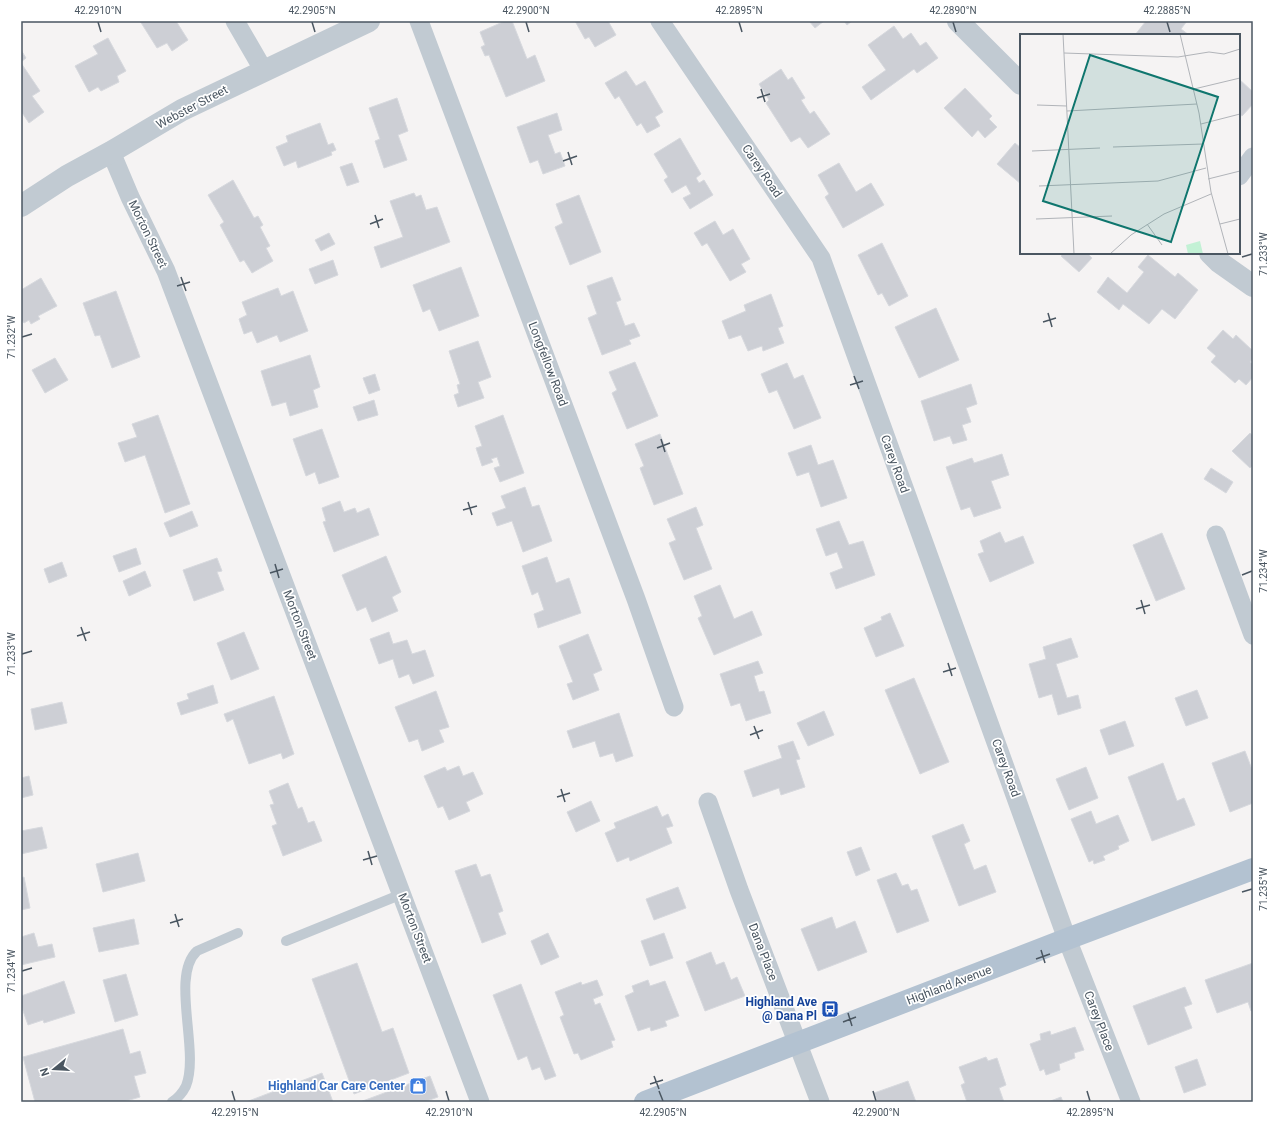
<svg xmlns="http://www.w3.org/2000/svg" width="1274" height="1123" font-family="Roboto,sans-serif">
	<rect width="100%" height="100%" fill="#f5f3f3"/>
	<g fill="#cdcfd5" stroke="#d7d9de">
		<polygon points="140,21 176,21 188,40 172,51 167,43 157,48"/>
		<polygon points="505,21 512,21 527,59 535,55 545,81 506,97 489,55 485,56 481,47 485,45 480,32"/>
		<polygon points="575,21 608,21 616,35 595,47 589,37 585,39"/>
		<polygon points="809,21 824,21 815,28"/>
		<polygon points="844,21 852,21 847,25"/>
		<polygon points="1146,21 1187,21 1181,29 1189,35 1135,35"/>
		<polygon points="894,26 903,39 911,33 920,46 926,42 938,58 917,73 914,69 871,100 862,87 886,70 868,45"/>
		<polygon points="108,38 126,71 117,76 119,82 101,91 98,87 89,92 75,66 98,54 93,46"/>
		<polygon points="21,50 26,58 21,62"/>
		<polygon points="21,63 40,91 32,96 44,112 29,123 21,111"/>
		<polygon points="781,69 788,80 792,77 805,98 801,100 810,114 814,111 830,134 808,148 800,137 791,142 766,103 769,100 759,84"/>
		<polygon points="626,71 636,86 645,81 663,112 655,117 660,126 647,133 641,123 637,126 619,96 615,99 605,83"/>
		<polygon points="1239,79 1253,92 1253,104 1242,116 1239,114"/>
		<polygon points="965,88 992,116 989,119 997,127 985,138 978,130 972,137 944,108"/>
		<polygon points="397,98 408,131 398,135 407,160 384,168 375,141 380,139 369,108"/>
		<polygon points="557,113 562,130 548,135 555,154 560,152 565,166 543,174 538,160 530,163 517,127"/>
		<polygon points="320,123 328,145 333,143 336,150 331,152 332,155 298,168 296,161 284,166 276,147 288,142 286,136"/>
		<polygon points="680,138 701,174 696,178 699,183 704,180 713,195 690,209 683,198 691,194 686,185 672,193 664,180 668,177 654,154"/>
		<polygon points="1015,143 1021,148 1021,184 997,164"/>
		<polygon points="352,163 359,182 347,186 340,167"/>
		<polygon points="839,163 856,192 871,183 884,205 843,228 825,197 829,194 818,175"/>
		<polygon points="233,180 254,218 258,216 263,225 260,227 270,246 266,248 273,261 252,273 244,260 240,262 220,225 224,222 208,195"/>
		<polygon points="414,193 416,197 421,195 426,210 437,207 450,242 381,268 374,247 403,237 390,201"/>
		<polygon points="579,195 601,252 570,265 555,227 563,223 556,204"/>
		<polygon points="715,221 723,235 733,229 750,259 741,264 746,272 730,281 707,243 702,246 694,233"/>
		<polygon points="329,233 335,244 321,251 315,240"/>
		<polygon points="882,243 908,296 889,306 882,293 878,295 858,255"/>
		<polygon points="1064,253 1091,253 1089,255 1092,258 1079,272 1061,256"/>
		<polygon points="1148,255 1175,277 1178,273 1198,290 1175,319 1162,309 1149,324 1123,304 1119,310 1097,292 1108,277 1127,293 1144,272 1138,267"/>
		<polygon points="333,260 338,275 315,284 309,269"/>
		<polygon points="461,267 479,316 439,331 430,309 423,312 413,285"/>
		<polygon points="612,277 621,300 616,302 625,326 634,323 640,336 629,340 631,344 602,355 588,318 597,314 587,286"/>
		<polygon points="41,278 57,306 38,316 40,319 31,324 29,320 24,323 21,319 21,290"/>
		<polygon points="278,288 281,296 293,291 308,331 280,342 277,335 257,343 252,331 244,334 239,319 247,315 242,302"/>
		<polygon points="116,291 140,357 112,368 100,335 95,336 83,303"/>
		<polygon points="771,294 783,326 778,328 784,343 763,351 762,346 748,351 741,335 729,339 722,321 746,311 744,305"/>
		<polygon points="936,308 959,360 919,378 895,327"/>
		<polygon points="1223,330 1233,339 1236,335 1253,351 1253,358 1250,362 1253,365 1253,377 1246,385 1239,379 1235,383 1211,362 1216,356 1207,348"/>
		<polygon points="478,341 491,377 478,382 484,398 458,407 454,395 459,393 457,385 460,384 449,351"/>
		<polygon points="310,355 320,387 313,390 318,407 290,416 286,402 272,406 261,371"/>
		<polygon points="55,358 68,380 45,393 32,370"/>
		<polygon points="635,362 658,416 627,429 612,393 617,390 609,372"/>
		<polygon points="787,363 794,379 803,375 821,418 794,429 777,390 769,393 761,374"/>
		<polygon points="375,374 380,390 369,394 363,378"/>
		<polygon points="971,384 977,404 966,408 971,422 962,425 967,440 953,444 950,436 934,441 921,401"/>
		<polygon points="374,400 378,415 358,421 353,407"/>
		<polygon points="158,415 190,504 165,513 145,455 125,462 118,443 137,437 132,424"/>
		<polygon points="503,415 524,473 500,482 494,468 500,466 497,457 491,459 493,462 482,466 476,448 482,446 475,426"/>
		<polygon points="322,429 339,477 319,484 315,472 306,476 293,439"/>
		<polygon points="1250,433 1253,436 1253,465 1250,468 1232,451"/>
		<polygon points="660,434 683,494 654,505 640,468 644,466 635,444"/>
		<polygon points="811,445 818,465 833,460 847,498 821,507 809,472 797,476 788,453"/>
		<polygon points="1002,454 1009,475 991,481 1001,508 974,517 970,507 961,510 946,467 972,458 974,463"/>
		<polygon points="1211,468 1233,482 1226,493 1204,479"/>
		<polygon points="525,487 532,507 539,505 552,541 523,552 512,521 497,526 492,513 506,508 501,496"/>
		<polygon points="340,501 344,512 355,508 357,513 369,508 379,535 334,552 323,522 326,521 322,508"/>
		<polygon points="696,507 703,525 696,528 712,569 684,580 669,543 676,540 667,519"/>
		<polygon points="192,511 198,526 170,537 164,523"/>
		<polygon points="839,521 849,545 863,541 875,575 836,589 830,573 843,568 837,552 826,556 816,529"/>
		<polygon points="1000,532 1005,543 1023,536 1034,563 990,582 978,554 984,552 980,541"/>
		<polygon points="1162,533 1185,589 1156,601 1133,545"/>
		<polygon points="136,548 141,564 119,572 113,556"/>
		<polygon points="386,556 401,592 392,597 398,611 372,622 366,607 357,611 342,575"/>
		<polygon points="547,557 556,583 569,578 581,613 538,628 534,614 544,610 538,592 532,595 522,566"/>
		<polygon points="217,558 222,571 217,572 224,590 194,601 183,570"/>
		<polygon points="62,562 67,576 49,583 44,569"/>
		<polygon points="145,571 151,586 129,596 123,581"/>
		<polygon points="720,585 734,619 752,611 762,635 714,655 698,618 702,616 694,596"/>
		<polygon points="890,613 904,646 876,657 864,628 882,620 881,617"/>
		<polygon points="244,632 259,669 231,680 217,643"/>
		<polygon points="389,632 393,644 407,640 412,654 425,650 434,676 413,684 409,674 399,678 393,659 379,664 370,639"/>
		<polygon points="588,634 602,670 593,674 599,690 573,700 567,684 573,682 559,646"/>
		<polygon points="1071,638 1078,657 1056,664 1067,698 1078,695 1081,708 1058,715 1052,694 1039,698 1029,664 1046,659 1043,647"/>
		<polygon points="758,661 763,673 754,676 759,692 764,691 771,713 746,721 740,703 731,706 720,674"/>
		<polygon points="914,678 949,762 920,774 885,690"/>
		<polygon points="213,685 218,703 181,715 177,703 189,699 187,694"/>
		<polygon points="1197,690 1208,718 1186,726 1175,698"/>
		<polygon points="436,691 449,727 439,730 444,742 422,751 418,739 409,742 395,707"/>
		<polygon points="274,696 294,754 283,759 281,753 249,764 233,719 227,722 224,714"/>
		<polygon points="62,702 67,723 35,730 31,709"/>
		<polygon points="824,711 834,735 808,746 797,723"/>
		<polygon points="619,713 633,756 616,762 613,753 600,757 595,741 573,748 567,731"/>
		<polygon points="1125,721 1134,746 1109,755 1100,730"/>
		<polygon points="793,741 800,759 796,760 805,787 781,795 779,788 753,797 744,771 782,758 778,746"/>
		<polygon points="1245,751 1253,772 1253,803 1230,812 1212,763"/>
		<polygon points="1163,763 1177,801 1184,798 1195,825 1152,841 1128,777"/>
		<polygon points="459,766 463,776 473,772 483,794 466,802 470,811 449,820 443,806 438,808 424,776 445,767 447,771"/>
		<polygon points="1086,767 1098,798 1069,810 1056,779"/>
		<polygon points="29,776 33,795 21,798 21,778"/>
		<polygon points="288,783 298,809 302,807 308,823 314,821 322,841 283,856 272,826 277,824 270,805 274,804 269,791"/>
		<polygon points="591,801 600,821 576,832 567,812"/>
		<polygon points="657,806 662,817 668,814 673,826 666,828 672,843 630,861 629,857 617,862 605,833 616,828 614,823"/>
		<polygon points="1091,811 1096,824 1118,815 1129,841 1118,846 1119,849 1103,856 1105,860 1094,864 1093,860 1089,862 1071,819"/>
		<polygon points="963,824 970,841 964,844 974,870 986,865 996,892 959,906 932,836"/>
		<polygon points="42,827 47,848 21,854 21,831"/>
		<polygon points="861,847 870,870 856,876 847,852"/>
		<polygon points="138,853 145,881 103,892 96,864"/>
		<polygon points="476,864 481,877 490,874 503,911 498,913 506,934 482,943 455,871"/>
		<polygon points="896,873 902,886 908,884 911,891 917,889 929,921 897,933 877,880"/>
		<polygon points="24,877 30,908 21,910 21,878"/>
		<polygon points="678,887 686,908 654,920 646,899"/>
		<polygon points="832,917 836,929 855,921 867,952 818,971 801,929"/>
		<polygon points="134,919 139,944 99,952 93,928"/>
		<polygon points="34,933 38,947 52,944 55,957 21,965 21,937"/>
		<polygon points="548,933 559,957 541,965 531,941"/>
		<polygon points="664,933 673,958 650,966 641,941"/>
		<polygon points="711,952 716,965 724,962 731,980 737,977 745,996 705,1011 686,962"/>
		<polygon points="357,963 382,1032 393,1028 409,1073 354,1094 312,979"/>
		<polygon points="1253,963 1253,1010 1251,1011 1248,1002 1217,1013 1205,980"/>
		<polygon points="126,974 138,1015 115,1022 103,980"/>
		<polygon points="597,980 603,995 593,999 595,1005 600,1003 615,1040 611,1041 613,1047 581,1060 578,1053 574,1054 560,1017 564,1015 555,992 581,982 582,985"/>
		<polygon points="648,980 650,986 665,981 679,1016 665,1021 667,1026 651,1031 650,1027 638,1031 625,996 634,992 632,986"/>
		<polygon points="64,981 75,1013 44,1023 43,1020 28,1025 21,1005 21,996"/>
		<polygon points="521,984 556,1076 545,1080 540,1067 532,1070 527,1056 518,1060 493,995"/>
		<polygon points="1185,987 1192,1004 1184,1007 1192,1028 1148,1045 1133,1006"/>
		<polygon points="1075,1027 1084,1050 1074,1053 1075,1058 1059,1064 1060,1070 1046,1075 1044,1069 1040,1071 1030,1044 1041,1040 1040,1034 1050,1031 1051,1035"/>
		<polygon points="123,1029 130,1054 140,1051 146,1073 134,1076 140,1097 123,1102 35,1102 23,1057"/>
		<polygon points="986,1057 988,1061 997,1058 1006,1085 999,1088 1004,1102 970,1102 970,1101 967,1102 961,1085 965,1083 959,1067"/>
		<polygon points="1197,1059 1206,1085 1184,1093 1175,1067"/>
		<polygon points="322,1073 333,1102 246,1102"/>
		<polygon points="430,1076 438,1097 424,1102 360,1102"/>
		<polygon points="908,1081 916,1102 878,1102 874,1093"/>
		<polygon points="1061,1097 1063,1102 1048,1102"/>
	</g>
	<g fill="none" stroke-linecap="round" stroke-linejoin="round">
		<g stroke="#c1cad2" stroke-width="10">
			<polyline points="286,941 402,894"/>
			<path d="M172,1102C178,1098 183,1092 186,1086C200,1051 170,976 197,951L238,933"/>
		</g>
		<g stroke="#c1cad2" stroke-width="19">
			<polyline points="235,21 264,71"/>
			<polyline points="419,21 636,599 674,707"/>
			<polyline points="660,21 821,258 1067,939 1131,1102"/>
			<polyline points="111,152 130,197 166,271 480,1102"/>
			<polyline points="1239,176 1253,157"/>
			<polyline points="1216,535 1253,635"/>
			<polyline points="708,802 739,890 820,1102"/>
		</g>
		<g stroke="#c1cad2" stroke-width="22">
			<polyline points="958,21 1021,84"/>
			<polyline points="21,206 67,176 111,152 182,110 369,21"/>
			<polyline points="1210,253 1219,262 1253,286"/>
		</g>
		<polyline stroke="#b3c2d1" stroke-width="22" points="645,1102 1067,939 1253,869"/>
	</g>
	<path fill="none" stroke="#4a5661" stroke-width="1.5" d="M98,22L101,32M312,22L315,32M526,22L529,32M739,22L742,32M953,22L956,32M1167,22L1170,32M761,89L765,102M757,98L770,94M568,152L572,165M563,161L577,156M375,215L379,228M370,224L383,219M1242,257L1252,254M181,277L186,291M177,286L190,282M1048,313L1052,327M1043,322L1056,318M22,337L32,334M854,376L859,389M850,385L863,381M661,439L665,452M657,448L670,443M468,502L472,515M463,510L477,506M275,564L279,578M270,573L283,569M1242,575L1252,571M1141,600L1145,614M1136,609L1150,605M81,627L86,641M77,636L90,632M22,654L32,651M948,663L952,676M943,672L956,668M754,726L759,739M750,735L763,730M561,789L565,802M557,797L570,793M368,851L372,865M363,860L377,856M1242,892L1252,889M175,914L179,927M170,923L183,919M1041,950L1045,963M1036,959L1050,954M22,971L32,968M848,1013L852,1026M843,1022L856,1017M654,1076L659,1089M650,1084L663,1080M232,1091L235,1101M446,1091L449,1101M659,1091L663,1101M873,1091L876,1101M1087,1091L1090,1101"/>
	<defs>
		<g id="bus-square" transform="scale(0.9)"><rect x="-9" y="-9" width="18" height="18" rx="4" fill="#1a4fb4" stroke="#fff"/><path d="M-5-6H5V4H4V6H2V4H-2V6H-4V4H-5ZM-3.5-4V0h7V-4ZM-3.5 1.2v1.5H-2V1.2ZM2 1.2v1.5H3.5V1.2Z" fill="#fff"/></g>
		<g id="shop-square" transform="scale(0.9)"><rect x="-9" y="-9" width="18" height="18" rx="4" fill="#3f7fe0" stroke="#fff"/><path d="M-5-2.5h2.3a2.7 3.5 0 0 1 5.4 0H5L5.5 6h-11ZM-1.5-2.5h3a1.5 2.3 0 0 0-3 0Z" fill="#fff"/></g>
	</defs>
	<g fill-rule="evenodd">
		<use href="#bus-square" x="830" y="1009"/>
		<use href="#shop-square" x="418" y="1086"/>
	</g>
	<g text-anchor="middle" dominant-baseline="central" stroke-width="3.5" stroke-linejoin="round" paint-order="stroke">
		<g font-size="12" fill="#4a5661" stroke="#fff">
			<text transform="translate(192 107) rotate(-28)">Webster Street</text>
			<text transform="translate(762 171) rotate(56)">Carey Road</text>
			<text transform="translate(148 234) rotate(64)">Morton Street</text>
			<text transform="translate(548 364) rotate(69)">Longfellow Road</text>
			<text transform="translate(895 464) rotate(70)">Carey Road</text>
			<text transform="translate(300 625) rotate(69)">Morton Street</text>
			<text transform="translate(1006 768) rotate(70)">Carey Road</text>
			<text transform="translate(415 928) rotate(69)">Morton Street</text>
			<text transform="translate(763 952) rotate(69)">Dana Place</text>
			<text transform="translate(949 985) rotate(-21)">Highland Avenue</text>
			<text transform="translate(1099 1021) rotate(69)">Carey Place</text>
		</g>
		<g font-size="12" font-weight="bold" fill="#164399" stroke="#fff" text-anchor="end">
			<text x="817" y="1002">Highland Ave<tspan x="817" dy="14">@ Dana Pl</tspan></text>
		</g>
		<g font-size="12" font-weight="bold" fill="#366cbe" stroke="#fff" text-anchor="end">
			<text x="405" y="1086">Highland Car Care Center</text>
		</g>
	</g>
	<g transform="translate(1020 34)">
		<rect width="220" height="220" fill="#f5f3f3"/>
		<path d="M180,207L183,220H168L166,211Z" fill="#c3f1d5"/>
		<path fill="none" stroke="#b1b4b9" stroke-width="1" d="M43,0L54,220M160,0L179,79L191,158L208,220M44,19L158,23L189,18L204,20L220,15M174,55L220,44M17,71L47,72M47,77L177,70M181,90L220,80M93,113L183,110M12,117L80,114M188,145L220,137M19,152L138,147L186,134M16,185L92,182M127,190L142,211M200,190L220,185M90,220L111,201L144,180L191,160"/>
		<path fill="#0f766e" fill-opacity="0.15" stroke="#0f766e" stroke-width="2" d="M70,21L198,63L151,208L23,167Z"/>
		<rect width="220" height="220" fill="none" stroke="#4a5661" stroke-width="2"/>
	</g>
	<rect width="1274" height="1123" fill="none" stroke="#ffffff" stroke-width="44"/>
	<g transform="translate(54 1069) rotate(252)" stroke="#ffffff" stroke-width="3" paint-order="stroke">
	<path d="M0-3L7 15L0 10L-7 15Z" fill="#4a5661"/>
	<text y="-6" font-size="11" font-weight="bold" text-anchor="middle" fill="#4a5661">N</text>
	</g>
	<rect x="22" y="22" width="1230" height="1079" fill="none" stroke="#4a5661" stroke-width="1.5"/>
	<g font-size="10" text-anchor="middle" fill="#4a5661">
		<text x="98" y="14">42.2910°N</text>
		<text x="312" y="14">42.2905°N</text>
		<text x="526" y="14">42.2900°N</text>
		<text x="739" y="14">42.2895°N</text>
		<text x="953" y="14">42.2890°N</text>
		<text x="1167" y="14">42.2885°N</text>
		<text transform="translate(1263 254) rotate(-90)" y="4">71.233°W</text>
		<text transform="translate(11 337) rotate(-90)" y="4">71.232°W</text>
		<text transform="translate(1263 571) rotate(-90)" y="4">71.234°W</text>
		<text transform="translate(11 654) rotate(-90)" y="4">71.233°W</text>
		<text transform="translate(1263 889) rotate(-90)" y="4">71.235°W</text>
		<text transform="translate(11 971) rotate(-90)" y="4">71.234°W</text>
		<text x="235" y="1116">42.2915°N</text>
		<text x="449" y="1116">42.2910°N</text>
		<text x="663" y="1116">42.2905°N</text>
		<text x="876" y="1116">42.2900°N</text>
		<text x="1090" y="1116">42.2895°N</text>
	</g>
</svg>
